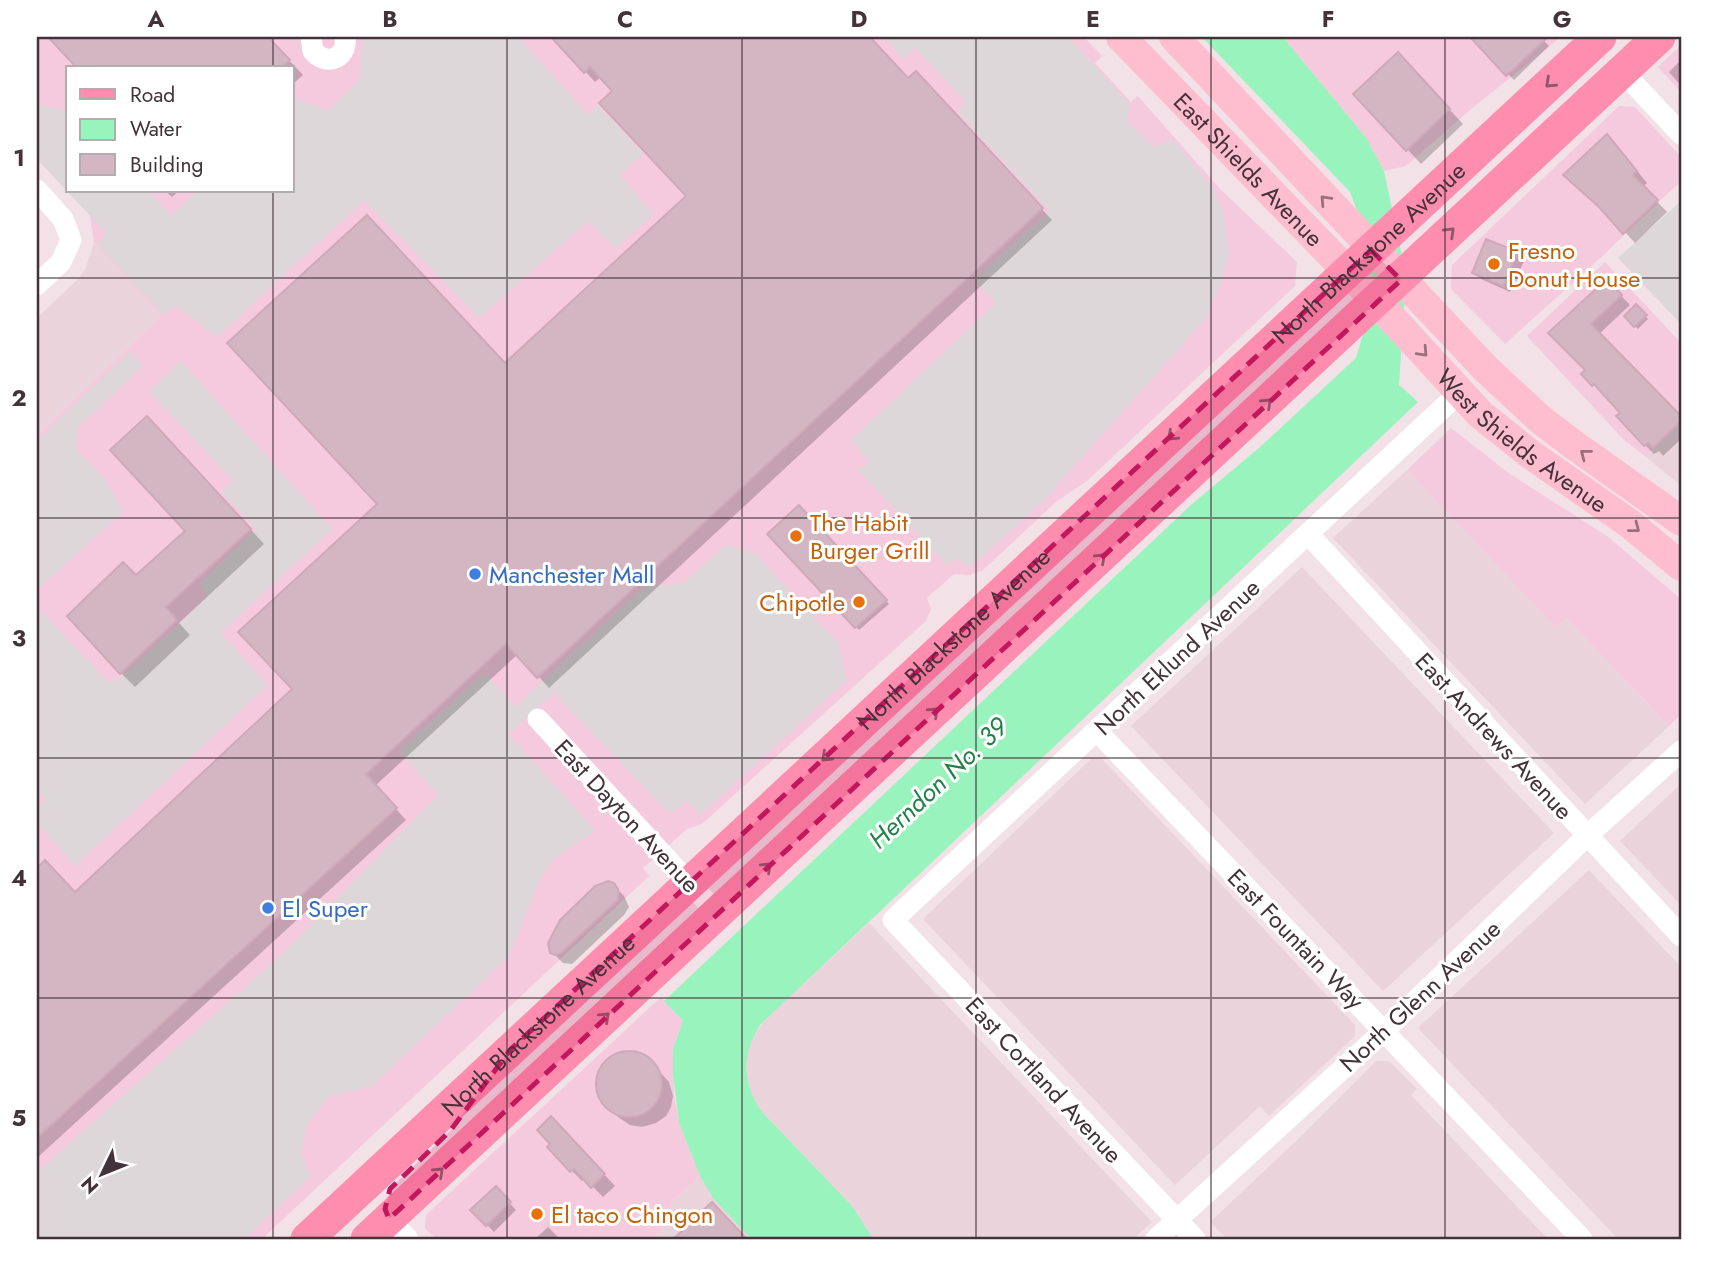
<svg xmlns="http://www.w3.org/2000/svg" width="1718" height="1276" font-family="Jost,sans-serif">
	<rect width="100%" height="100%" fill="#f2e1e6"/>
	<g fill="#ead3db">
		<polygon points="94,243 163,316 37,436 37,318 76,281 85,270"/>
		<polygon points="1681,423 1681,481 1679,484 1646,457"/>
		<polygon points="1407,470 1556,626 1566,618 1669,726 1585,804 1333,538"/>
		<polygon points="1302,567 1554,833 1383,991 1131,726"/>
		<polygon points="1092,758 1102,759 1355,1025 1355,1036 1269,1116 1260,1106 1175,1185 923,919"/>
		<polygon points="1681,784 1681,905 1620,841"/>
		<polygon points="1589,870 1681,967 1681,1239 1618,1239 1418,1028"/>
		<polygon points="869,923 1152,1222 1133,1239 873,1239 853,1207 763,1113 752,1096 746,1075 747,1054 754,1034 767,1018"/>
		<polygon points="1376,1061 1389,1061 1417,1089 1411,1095 1548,1239 1227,1239 1210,1222 1295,1142"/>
		<polygon points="700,1176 713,1198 751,1239 652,1239 662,1229 672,1201"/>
	</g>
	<g fill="#f6cadd">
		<polygon points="37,37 1084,37 1102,56 1095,63 1131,102 1138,96 1220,189 1297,262 1295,286 1087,481 1056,502 983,570 970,575 954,574 927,598 931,609 926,621 702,824 687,829 643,868 649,876 262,1239 37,1239 37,436 162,316 94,243 90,215 72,191 292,191 292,68 68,68 68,187 37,153"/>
		<polygon points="1283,37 1561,37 1470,110 1406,166 1384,171 1367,139"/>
		<polygon points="1681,45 1681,92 1658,67"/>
		<polygon points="1619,106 1635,107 1681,157 1681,181 1597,261 1505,344 1451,289 1452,265"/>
		<polygon points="1605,262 1681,343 1681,423 1646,457 1624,440 1527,336"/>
		<polygon points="1451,428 1510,474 1607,536 1681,599 1681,714 1669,726 1566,618 1556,627 1407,470"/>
		<polygon points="661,997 683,1021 673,1049 674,1095 679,1123 700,1176 672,1201 662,1229 652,1239 592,1239 589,1236 585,1239 436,1239 425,1228 426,1215"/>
	</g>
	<g fill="#ded7da">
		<polygon points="368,37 518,37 587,114 598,105 643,154 620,175 653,214 616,248 588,221 479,318 364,200 217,337 175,306 164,315 97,244 106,233 37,159 37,150 39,147 37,140 37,104 63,110 68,115 68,191 148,191 171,215 198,191 292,191 292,104 297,99 328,110 360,79 362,42"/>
		<polygon points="884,37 1068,37 1130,104 1127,121 1154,147 1172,139 1214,189 1224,216 1229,251 1222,281 1206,318 1042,502 969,568 958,558 947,565 857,469 870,463 851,440 996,303 974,280 1047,213 1047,208 957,112 966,102 915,48 903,58"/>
		<polygon points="1681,201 1681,324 1618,258"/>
		<polygon points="130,351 143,366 78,427 77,450 104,479 124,511 37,590 37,441"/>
		<polygon points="181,361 332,529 221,633 268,685 75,866 37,823 37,809 46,799 37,790 37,607 108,682 119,679 182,622 207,595 199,585 256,529 221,491 233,481 149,391"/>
		<polygon points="726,545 756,554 838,643 847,680 700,815 687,801 670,814 554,693 508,734 596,831 553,859 539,881 509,956 372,1086 328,1097 306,1127 302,1154 310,1177 244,1239 40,1239 37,1236 37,1172 277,959 438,795 399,751 485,673 515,707 645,586 681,584"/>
	</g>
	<path fill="#99f3bc" d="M1202,37H1283L1367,139L1384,171L1406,275L1399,385L1418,402L760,1025C741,1055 742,1085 763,1113L853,1207L873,1239H751L713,1198L700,1176L679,1123L673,1075V1049L683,1021L664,1001L1192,504L1260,447L1356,358L1366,324L1360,218L1350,192Z"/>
	<g fill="#0003">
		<polygon points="50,37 267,37 303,75 292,85 292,68 80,68"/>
		<polygon points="553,37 869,37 908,80 926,84 1052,220 549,688 518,654 375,786 406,820 37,1158 37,870 45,863 75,894 294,690 380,504 506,365 688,196 615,92 601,77 595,82"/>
		<polygon points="1472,37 1540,37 1549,46 1514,80"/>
		<polygon points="1681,60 1681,86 1669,72"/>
		<polygon points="1412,69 1463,124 1421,164 1407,149"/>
		<polygon points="1618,147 1647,183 1643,187 1667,212 1635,243 1625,232"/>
		<polygon points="165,191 179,191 172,197"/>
		<polygon points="1517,254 1524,261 1510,292 1481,279 1474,273"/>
		<polygon points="1607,281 1630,305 1599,334 1681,418 1681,439 1663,456 1659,451 1654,454 1645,445 1619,416 1623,413 1583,374 1588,370 1550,333"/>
		<polygon points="1636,306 1648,319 1638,329 1626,316"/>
		<polygon points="162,433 264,544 179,623 190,635 135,687 121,673 136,577 187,531"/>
		<polygon points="799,507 889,604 859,630 770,534"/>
		<polygon points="613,885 624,896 629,907 624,915 572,964 563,963 552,952"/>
		<polygon points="625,1053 636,1053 648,1059 669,1082 673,1096 671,1107 666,1116 656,1123 642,1127 630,1125 618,1117 600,1096 599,1075 603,1066 613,1056"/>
		<polygon points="562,1129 615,1186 603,1197 585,1179 582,1181 549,1147"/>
		<polygon points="496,1188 516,1210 494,1232 473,1210"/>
		<polygon points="548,1227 560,1239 535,1239"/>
	</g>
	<g fill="#d3b6c2" stroke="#cfa9b8" stroke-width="2">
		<polygon points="48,37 268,37 290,60 280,68 77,68"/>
		<polygon points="551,37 870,37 908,78 916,71 1043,208 537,678 506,644 366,774 397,808 37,1138 37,868 45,860 75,892 292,689 238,632 377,504 227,343 367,215 505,363 686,196 599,103 612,91 590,67 584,73"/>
		<polygon points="1470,37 1548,37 1506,76"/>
		<polygon points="1398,52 1450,109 1406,151 1353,94"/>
		<polygon points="1607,134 1637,171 1633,175 1658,200 1623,234 1598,206 1563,175"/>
		<polygon points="1486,239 1518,252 1503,286 1472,273"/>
		<polygon points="1607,279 1622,295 1591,324 1681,416 1681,421 1653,448 1648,443 1644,446 1616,416 1620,413 1594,384 1592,386 1581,374 1585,370 1548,333"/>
		<polygon points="1636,304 1647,315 1634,327 1624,316"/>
		<polygon points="147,416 251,529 166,607 177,620 120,674 67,616 123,562 136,575 185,531 110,450"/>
		<polygon points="799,505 887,600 855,628 767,534"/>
		<polygon points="608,881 614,883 618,889 618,900 561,953 555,955 550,953 548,943 560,920 595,886"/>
		<circle cx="629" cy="1084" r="33"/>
		<polygon points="551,1116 605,1174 591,1188 574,1169 570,1172 547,1147 550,1144 537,1130"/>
		<polygon points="496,1186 511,1202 486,1226 470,1210"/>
		<polygon points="712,1202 747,1239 673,1239 684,1229 681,1226 696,1212 698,1215"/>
	</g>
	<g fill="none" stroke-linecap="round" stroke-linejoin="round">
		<g stroke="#fff" stroke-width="21">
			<path d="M311,37L313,51C327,67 348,58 345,37"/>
			<polyline points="1622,71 1681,134"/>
			<polyline points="37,190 63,219 71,240 61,262 37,285"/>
			<polyline points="1309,535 1681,936"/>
			<polyline points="538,719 717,913"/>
			<polyline points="1097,731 1582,1239"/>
			<polyline points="389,1219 408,1239"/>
			<polyline points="1156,1239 1384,1031 1587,836 1681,751"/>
			<polyline points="1195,1239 893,920 1460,392"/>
		</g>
		<g stroke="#ffbecf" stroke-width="30">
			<path id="s1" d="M1121,37L1377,302L1480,414L1530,454L1630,524L1681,566"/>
			<polyline points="1174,37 1486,369 1541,420 1574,445 1681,521"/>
		</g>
		<g stroke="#ff8daf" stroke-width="33">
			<path id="s2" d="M307,1239L1600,37"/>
			<polyline points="367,1239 1659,37"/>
		</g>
	</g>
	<defs><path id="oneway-chevron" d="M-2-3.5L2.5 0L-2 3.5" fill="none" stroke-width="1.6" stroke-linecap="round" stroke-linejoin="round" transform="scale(1.75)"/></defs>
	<g stroke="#8e5668">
		<use href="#oneway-chevron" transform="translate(1550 83) rotate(137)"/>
		<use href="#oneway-chevron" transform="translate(1450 232) rotate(-44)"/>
		<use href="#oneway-chevron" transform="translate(1267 403) rotate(-43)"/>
		<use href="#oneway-chevron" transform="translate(1172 436) rotate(137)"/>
		<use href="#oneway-chevron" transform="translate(1101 558) rotate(-43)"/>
		<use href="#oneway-chevron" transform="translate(934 712) rotate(-43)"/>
		<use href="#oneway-chevron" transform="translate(826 757) rotate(137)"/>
		<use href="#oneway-chevron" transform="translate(767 867) rotate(-43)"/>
		<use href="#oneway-chevron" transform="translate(605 1017) rotate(-43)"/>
		<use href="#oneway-chevron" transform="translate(439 1172) rotate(-43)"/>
	</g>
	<g stroke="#98717c">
		<use href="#oneway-chevron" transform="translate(1325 200) rotate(-133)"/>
		<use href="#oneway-chevron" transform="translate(1423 352) rotate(47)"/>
		<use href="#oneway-chevron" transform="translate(1585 454) rotate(-142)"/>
		<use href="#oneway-chevron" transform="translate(1635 528) rotate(38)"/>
	</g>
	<path fill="#c2185b" fill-opacity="0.2" stroke="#c2185b" stroke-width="5" stroke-dasharray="14 9" stroke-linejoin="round" d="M1371,250L1401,280L389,1219L385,1209L390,1189L450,1131L511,1049Z"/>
	<path fill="none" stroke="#433239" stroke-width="2" stroke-opacity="0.55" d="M273,37V68M507,37V1239M742,37V1239M976,37V1239M1211,37V1239M1445,37V1239M273,191V1239M37,278H1681M37,518H1681M37,758H1681M37,998H1681"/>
	<g fill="#e8710a" stroke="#fff" stroke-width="2.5">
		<circle cx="1494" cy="264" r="7"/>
		<circle cx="796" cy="536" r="7"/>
		<circle cx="859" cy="602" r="7"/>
		<circle cx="537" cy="1214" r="7"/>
	</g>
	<g fill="#3f7fe0" stroke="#fff" stroke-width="2.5">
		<circle cx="475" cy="574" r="7"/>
		<circle cx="268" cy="908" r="7"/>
	</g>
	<g text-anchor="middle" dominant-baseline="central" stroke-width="6" stroke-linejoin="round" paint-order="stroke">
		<g font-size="24" fill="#433239" stroke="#fff">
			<text stroke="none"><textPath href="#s1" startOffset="184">East Shields Avenue</textPath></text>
			<text stroke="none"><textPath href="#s2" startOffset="1449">North Blackstone Avenue</textPath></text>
			<text stroke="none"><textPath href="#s1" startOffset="570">West Shields Avenue</textPath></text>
			<text stroke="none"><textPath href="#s2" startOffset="882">North Blackstone Avenue</textPath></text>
			<text transform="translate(1177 657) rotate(-43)">North Eklund Avenue</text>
			<text transform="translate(1494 736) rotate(47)">East Andrews Avenue</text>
			<text transform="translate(627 816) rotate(47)">East Dayton Avenue</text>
			<text transform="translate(1296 939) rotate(46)">East Fountain Way</text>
			<text transform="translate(1420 996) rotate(-43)">North Glenn Avenue</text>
			<text stroke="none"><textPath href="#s2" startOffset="315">North Blackstone Avenue</textPath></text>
			<text transform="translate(1044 1080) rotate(47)">East Cortland Avenue</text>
		</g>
		<g font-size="24" fill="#c56008" stroke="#fff" text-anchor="start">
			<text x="1508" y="250">Fresno<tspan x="1508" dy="28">Donut House</tspan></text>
			<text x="810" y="522">The Habit<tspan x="810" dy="28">Burger Grill</tspan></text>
			<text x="845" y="602" text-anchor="end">Chipotle</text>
			<text x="551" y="1214">El taco Chingon</text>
		</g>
		<g font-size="24" fill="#366cbe" stroke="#fff" text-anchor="start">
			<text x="489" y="574">Manchester Mall</text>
			<text x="282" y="908">El Super</text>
		</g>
		<g font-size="26" font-style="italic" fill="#218248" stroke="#fff">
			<text transform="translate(938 783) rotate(-43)">Herndon No. 39</text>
		</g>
	</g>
	<rect width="1718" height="1276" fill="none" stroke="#ffffff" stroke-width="77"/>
	<rect x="66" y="66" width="228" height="126" fill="#ffffff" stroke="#b4adb0" stroke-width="2"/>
	<rect x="80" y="89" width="35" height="10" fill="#ff8daf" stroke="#b4adb0" stroke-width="2"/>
	<text x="130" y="102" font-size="21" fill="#433239">Road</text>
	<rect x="80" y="119" width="35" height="21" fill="#99f3bc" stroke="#b4adb0" stroke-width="2"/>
	<text x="130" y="136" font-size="21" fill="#433239">Water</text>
	<rect x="80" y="154" width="35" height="21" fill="#d3b6c2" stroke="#b4adb0" stroke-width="2"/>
	<text x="130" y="172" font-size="21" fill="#433239">Building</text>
	<g transform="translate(102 1174) rotate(227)" stroke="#ffffff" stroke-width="5" paint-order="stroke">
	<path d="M0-5L12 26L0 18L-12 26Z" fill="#433239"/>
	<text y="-10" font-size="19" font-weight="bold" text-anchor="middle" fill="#433239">N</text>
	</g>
	<rect x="38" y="38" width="1642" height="1200" fill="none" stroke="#433239" stroke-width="2.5"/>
	<g font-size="23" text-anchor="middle" font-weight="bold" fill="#433239">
		<text x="156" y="27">A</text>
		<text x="390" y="27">B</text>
		<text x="625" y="27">C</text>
		<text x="859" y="27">D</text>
		<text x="1093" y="27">E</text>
		<text x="1328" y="27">F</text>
		<text x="1562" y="27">G</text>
		<text x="19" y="166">1</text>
		<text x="19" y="406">2</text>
		<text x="19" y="646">3</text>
		<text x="19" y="886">4</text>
		<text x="19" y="1126">5</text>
	</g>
</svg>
